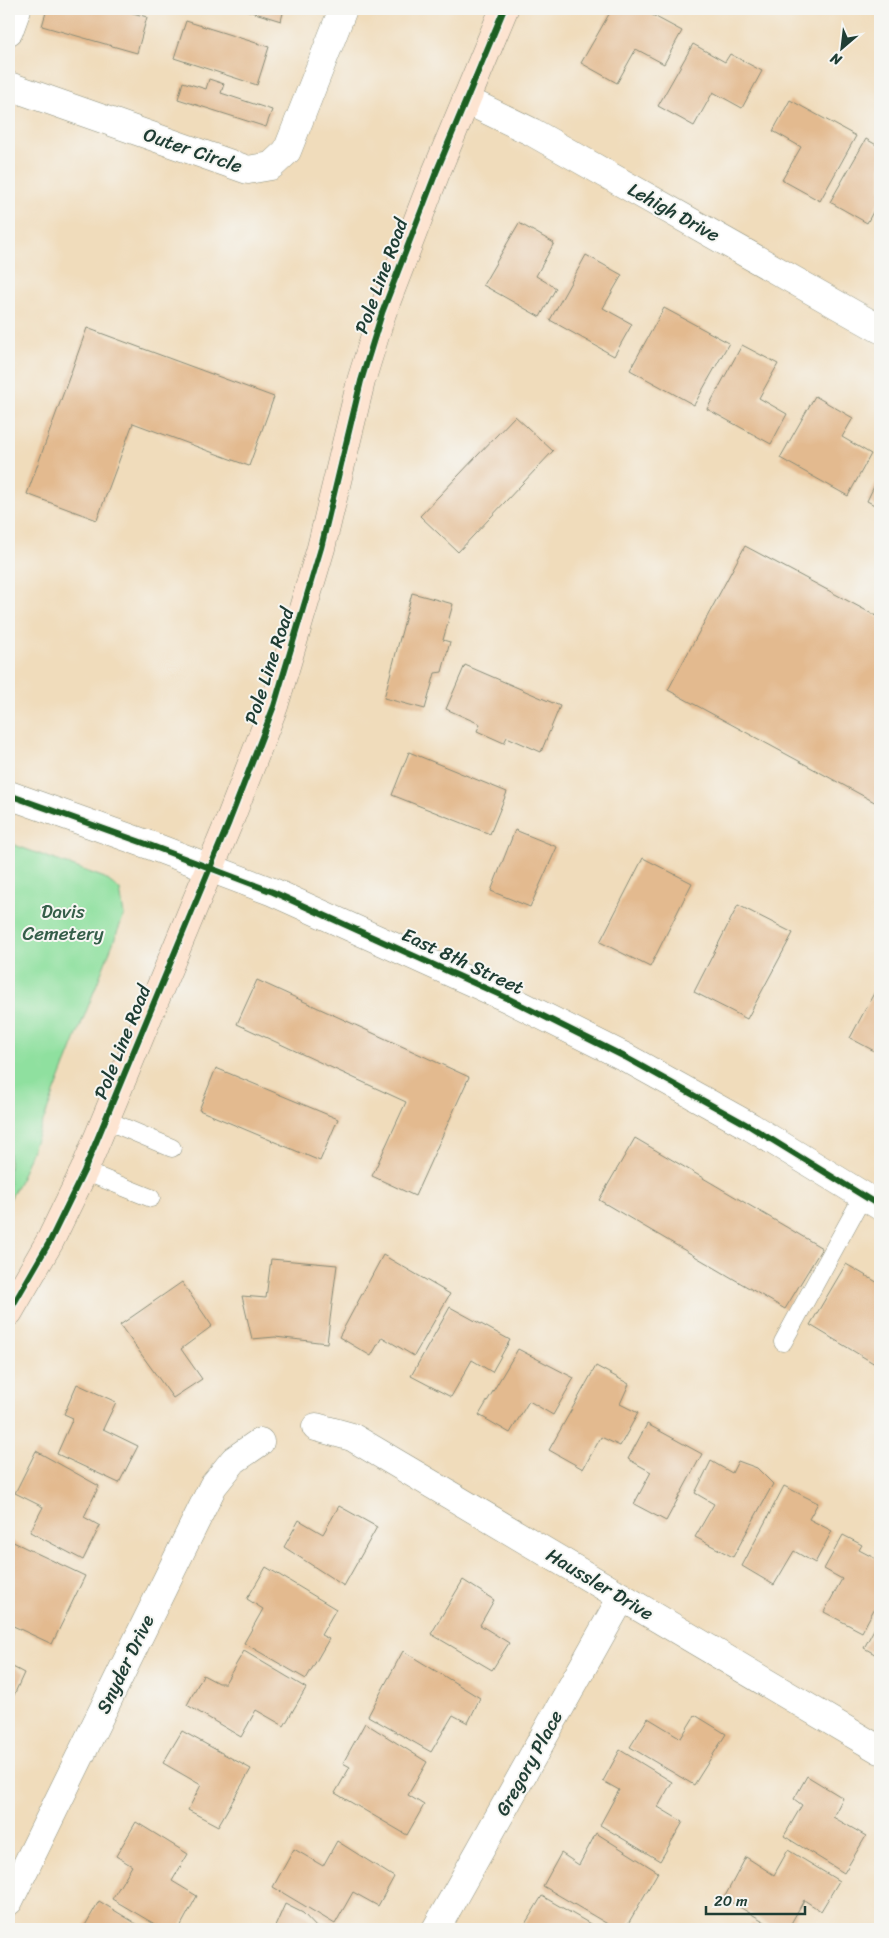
<svg xmlns="http://www.w3.org/2000/svg" width="889" height="1938" font-family="Sriracha,sans-serif">
	<rect width="100%" height="100%" fill="#f6f6f2"/>
	<filter id="ink" filterUnits="userSpaceOnUse"><feTurbulence type="fractalNoise" baseFrequency=".02" numOctaves="2"/><feDisplacementMap in="SourceGraphic" scale="10" xChannelSelector="R" yChannelSelector="G"/><feConvolveMatrix kernelMatrix="1 2 1 2 8 2 1 2 1" color-interpolation-filters="sRGB"/></filter>
	<filter id="wash" filterUnits="userSpaceOnUse"><feTurbulence type="fractalNoise" baseFrequency=".0096" numOctaves="4" result="noise"/><feDisplacementMap in="SourceGraphic" scale="20" xChannelSelector="R" yChannelSelector="G"/><feGaussianBlur stdDeviation="1.12" result="paint"/><feColorMatrix in="noise" values="0 0 0 0 0 0 0 0 0 0 0 0 0 0 0 0 0 1.4 0 .05"/><feComposite in="paint" operator="in"/></filter>
	<g filter="url(#wash)">
		<rect width="100%" height="100%" fill="#f0dcbb"/>
		<polygon fill="#8fe09f" stroke="#578e6a" points="9,843 105,878 120,890 124,915 20,1180 9,1201"/>
		<g id="blocks">
			<g fill="#e3ba8f">
				<polygon points="47,9 119,9 147,17 137,53 42,26"/>
				<polygon points="242,9 284,9 281,21"/>
				<polygon points="612,9 641,9 682,31 664,64 636,49 617,83 581,63"/>
				<polygon points="186,21 269,47 257,85 174,58"/>
				<polygon points="693,44 725,62 730,54 762,71 742,108 713,92 694,126 658,106"/>
				<polygon points="209,79 224,84 221,93 272,110 266,127 178,99 183,82 206,89"/>
				<polygon points="790,100 856,136 820,201 782,180 801,147 773,131"/>
				<polygon points="866,139 880,147 880,199 867,223 830,202"/>
				<polygon points="519,223 554,243 536,276 556,288 540,317 483,285"/>
				<polygon points="586,255 622,275 603,308 632,324 614,356 550,320"/>
				<polygon points="664,308 729,343 694,405 630,370"/>
				<polygon points="87,328 274,397 249,466 133,423 97,520 27,494"/>
				<polygon points="742,345 778,364 759,398 787,414 771,444 707,409"/>
				<polygon points="815,396 853,418 842,437 871,454 848,496 780,458"/>
				<polygon points="515,416 553,451 458,552 420,516"/>
				<polygon points="880,474 880,508 867,501"/>
				<polygon points="745,546 880,618 880,805 668,690"/>
				<polygon points="412,593 453,604 443,640 450,642 442,672 435,673 425,709 384,698"/>
				<polygon points="465,665 560,706 541,752 507,737 504,743 477,731 480,724 446,709"/>
				<polygon points="409,752 507,792 490,834 392,795"/>
				<polygon points="515,830 557,847 530,907 491,891"/>
				<polygon points="643,858 692,883 650,967 600,942"/>
				<polygon points="738,905 793,933 747,1019 694,992"/>
				<polygon points="257,980 469,1077 415,1196 372,1176 406,1102 237,1024"/>
				<polygon points="880,982 880,1054 850,1038"/>
				<polygon points="216,1068 338,1119 320,1161 199,1110"/>
				<polygon points="635,1138 822,1248 785,1309 599,1200"/>
				<polygon points="383,1255 450,1294 414,1356 382,1337 371,1356 339,1337"/>
				<polygon points="271,1259 337,1265 327,1343 275,1337 252,1339 242,1296 266,1298"/>
				<polygon points="846,1264 880,1284 880,1367 810,1325"/>
				<polygon points="182,1282 212,1326 181,1349 202,1379 173,1398 120,1325"/>
				<polygon points="450,1307 510,1340 492,1372 472,1360 451,1397 411,1376"/>
				<polygon points="518,1349 574,1378 553,1415 529,1401 510,1433 479,1415"/>
				<polygon points="596,1366 629,1384 620,1404 638,1413 620,1446 601,1437 583,1469 549,1450"/>
				<polygon points="77,1384 116,1402 103,1429 138,1446 119,1483 57,1454 73,1418 64,1414"/>
				<polygon points="647,1424 702,1454 666,1521 634,1504 651,1472 628,1459"/>
				<polygon points="36,1451 99,1486 84,1517 100,1526 83,1560 30,1532 43,1507 15,1493"/>
				<polygon points="711,1461 732,1473 738,1461 757,1468 773,1484 733,1557 695,1537 714,1504 695,1493"/>
				<polygon points="784,1486 818,1503 809,1519 832,1531 815,1563 794,1551 774,1585 742,1566"/>
				<polygon points="339,1506 377,1527 344,1586 284,1547 299,1520 323,1534"/>
				<polygon points="843,1535 862,1545 859,1550 880,1561 880,1598 862,1632 824,1612 842,1579 824,1569"/>
				<polygon points="9,1540 85,1576 52,1644 9,1624"/>
				<polygon points="266,1567 336,1609 321,1635 329,1639 306,1679 244,1643 263,1609 247,1599"/>
				<polygon points="463,1580 494,1600 480,1625 509,1643 492,1670 431,1634"/>
				<polygon points="880,1618 880,1657 864,1648"/>
				<polygon points="244,1651 306,1688 284,1726 256,1710 241,1737 187,1705 203,1675 218,1683 225,1683"/>
				<polygon points="403,1651 480,1698 468,1723 453,1715 431,1752 368,1716"/>
				<polygon points="9,1665 24,1673 9,1706"/>
				<polygon points="695,1715 726,1734 694,1785 630,1747 648,1718 681,1738"/>
				<polygon points="365,1723 427,1762 408,1795 424,1805 407,1835 335,1793 350,1767 343,1763"/>
				<polygon points="182,1731 251,1769 218,1826 188,1810 201,1785 163,1763"/>
				<polygon points="620,1750 672,1782 658,1807 683,1822 660,1861 600,1825 619,1790 603,1781"/>
				<polygon points="807,1776 843,1798 833,1817 866,1836 844,1873 784,1836 802,1805 794,1799"/>
				<polygon points="136,1822 188,1854 172,1881 197,1896 179,1929 163,1929 112,1899 132,1866 116,1856"/>
				<polygon points="596,1833 658,1872 625,1929 616,1929 543,1886 561,1853 579,1865"/>
				<polygon points="337,1841 394,1877 378,1906 353,1892 335,1924 273,1887 294,1849 323,1866"/>
				<polygon points="788,1850 839,1881 821,1911 804,1900 788,1929 777,1929 724,1898 746,1857 774,1875"/>
				<polygon points="542,1896 599,1929 522,1929"/>
				<polygon points="99,1901 145,1929 83,1929"/>
				<polygon points="285,1904 303,1913 318,1929 274,1929"/>
				<polygon points="752,1923 762,1929 749,1929"/>
			</g>
		</g>
	</g>
	<g filter="url(#ink)">
		<use href="#blocks" fill-opacity="0" stroke="#888c78" stroke-width="1"/>
		<g fill="none" stroke-linecap="round" stroke-linejoin="round">
			<g stroke="#888c78" stroke-width="19">
				<g id="service">
					<polyline points="106,1120 172,1148"/>
					<polyline points="84,1171 151,1198"/>
					<polyline points="783,1342 863,1196"/>
				</g>
			</g>
			<g stroke="#888c78" stroke-width="29">
				<g id="minor">
					<polyline points="9,31 17,9"/>
					<polyline points="9,86 248,170 271,166 287,151 343,9"/>
					<polyline points="466,100 532,132 880,329"/>
					<polyline points="316,1427 352,1437 880,1750"/>
					<polyline points="9,1901 213,1486 234,1460 260,1442"/>
					<polyline points="436,1929 622,1597"/>
				</g>
			</g>
			<g stroke="#888c78" stroke-width="29">
				<polyline id="tertiary" points="9,795 152,846 273,892 507,998 625,1057 751,1127 880,1206"/>
			</g>
			<g stroke="#888c78" stroke-width="29">
				<polyline id="secondary" points="9,1312 50,1241 84,1171 229,822 274,706 321,548 361,381 382,313 435,175 504,9"/>
			</g>
			<use href="#service" stroke="#fff" stroke-width="18"/>
			<use href="#minor" stroke="#fff" stroke-width="28"/>
			<use href="#tertiary" stroke="#fff" stroke-width="28"/>
			<use href="#secondary" stroke="#fde4d1" stroke-width="28"/>
			<g stroke="#f6f6f2" stroke-width="9">
				<g id="cycleway">
					<polyline points="9,795 152,846 273,892 507,998 625,1057 751,1127 880,1206"/>
					<polyline points="9,1312 50,1241 84,1171 229,822 274,706 321,548 361,381 382,313 435,175 504,9"/>
				</g>
			</g>
			<use href="#cycleway" stroke="#1b5e20" stroke-width="6"/>
		</g>
	</g>
	<g text-anchor="middle" dominant-baseline="central" stroke-width="4" stroke-linejoin="round" paint-order="stroke">
		<g font-size="19" fill="#1f3d34" stroke="#f6f6f2">
			<text transform="translate(193 150) rotate(19)">Outer Circle</text>
			<text transform="translate(674 212) rotate(29)">Lehigh Drive</text>
			<text transform="translate(381 276) rotate(-70)">Pole Line Road</text>
			<text transform="translate(269 666) rotate(-72)">Pole Line Road</text>
			<text transform="translate(463 961) rotate(25)">East 8th Street</text>
			<text transform="translate(122 1042) rotate(-68)">Pole Line Road</text>
			<text transform="translate(600 1584) rotate(31)">Haussler Drive</text>
			<text transform="translate(125 1664) rotate(-64)">Snyder Drive</text>
			<text transform="translate(529 1763) rotate(-61)">Gregory Place</text>
		</g>
		<g font-size="19" fill="#355e49" stroke="#f6f6f2">
			<text x="63" y="911">Davis<tspan x="63" dy="22">Cemetery</tspan></text>
		</g>
	</g>
	<rect width="889" height="1938" fill="none" stroke="#f6f6f2" stroke-width="30"/>
	<g transform="translate(842 48) rotate(208)" stroke="#f6f6f2" stroke-width="4" paint-order="stroke">
	<path d="M0-4L9 19L0 12L-9 19Z" fill="#1f3d34"/>
	<text y="-8" font-size="14" font-weight="bold" text-anchor="middle" fill="#1f3d34">N</text>
	</g>
	<path d="M706 1906v8h99v-8" fill="none" stroke="#1f3d34" stroke-width="2.5"/>
	<text x="714" y="1906" font-size="15" fill="#1f3d34" stroke="#f6f6f2" stroke-width="4" paint-order="stroke">20 m</text>
</svg>
